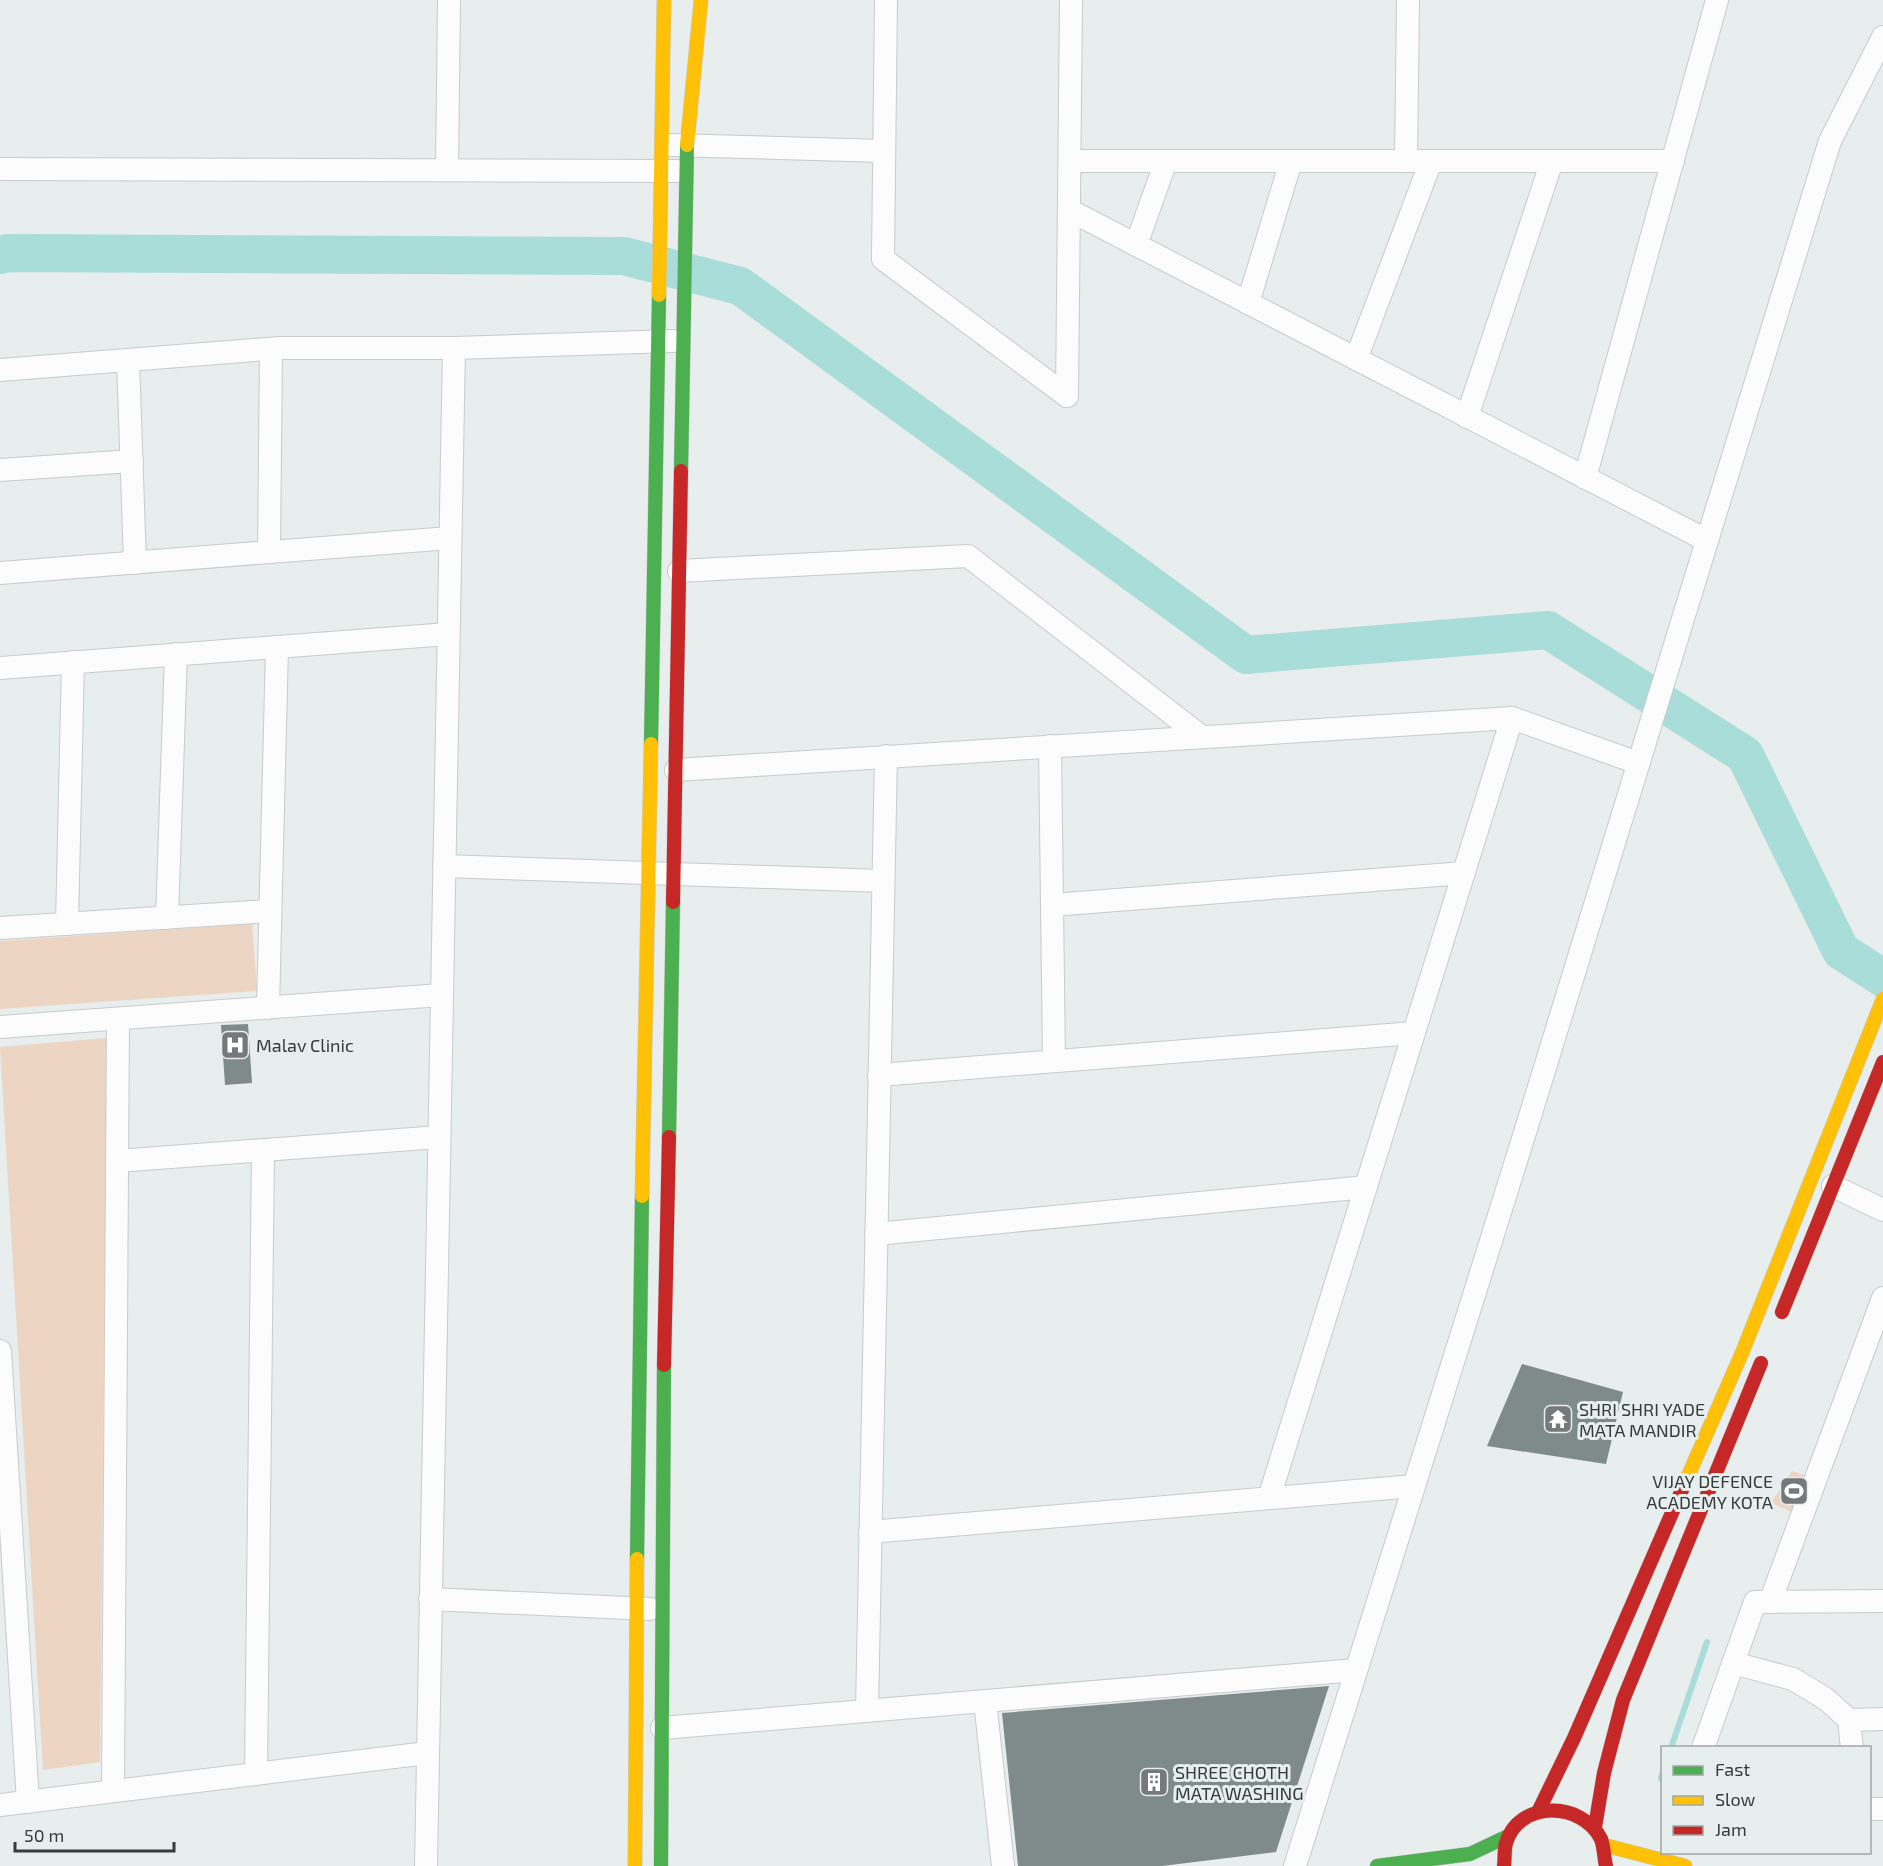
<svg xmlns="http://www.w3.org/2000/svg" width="1883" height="1866" font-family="'Exo 2',sans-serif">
	<rect width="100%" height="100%" fill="#e8eded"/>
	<g fill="#edd5c3">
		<polygon points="252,924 257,991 0,1009 0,941"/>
		<polygon points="107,1038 100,1762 43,1770 0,1047"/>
		<polygon points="1792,1471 1816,1479 1795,1513 1771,1503"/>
	</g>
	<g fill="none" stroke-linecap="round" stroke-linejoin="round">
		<g stroke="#a9ddd9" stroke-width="6">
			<polyline points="1671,1748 1707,1642"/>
			<polyline points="1661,1779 1662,1774"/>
		</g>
		<polyline stroke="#a9ddd9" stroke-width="38" points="0,255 8,253 624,256 740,286 1246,655 1548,630 1745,755 1841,951 1883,978"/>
	</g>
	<g fill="#7e8b8a">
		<polygon points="248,1024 252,1083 225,1085 221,1025"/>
		<polygon points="1522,1364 1623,1392 1606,1464 1487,1446"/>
		<polygon points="1329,1686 1276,1852 1162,1866 1018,1866 1002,1713"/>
	</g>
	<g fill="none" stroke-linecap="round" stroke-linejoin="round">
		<g stroke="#c7cbca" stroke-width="24">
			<g id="street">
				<polyline points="886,0 883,259 1067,396"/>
				<polyline points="672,145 883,151"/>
				<polyline points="1070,161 1673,161"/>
				<polyline points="1406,161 1408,0"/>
				<polyline points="0,169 676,171"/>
				<polyline points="447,170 449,0"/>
				<polyline points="1069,210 1706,540"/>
				<polyline points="1136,245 1166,161"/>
				<polyline points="1248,303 1291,161"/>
				<polyline points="1356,359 1431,161"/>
				<polyline points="128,360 135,563"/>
				<polyline points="0,370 280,348 454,348 673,341"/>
				<polyline points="1067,396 1071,0"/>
				<polyline points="1467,417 1552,161"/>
				<polyline points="0,470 132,461"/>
				<polyline points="1585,478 1717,0"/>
				<polyline points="269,552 271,349"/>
				<polyline points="679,571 968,556 1202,737"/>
				<polyline points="0,573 450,538"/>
				<polyline points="0,668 448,634"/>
				<polyline points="1050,746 1054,1061"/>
				<polyline points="676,770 1512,718 1638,763"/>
				<polyline points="444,866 883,881"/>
				<polyline points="1052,905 1464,873"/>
				<polyline points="167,918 176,654"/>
				<polyline points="67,924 73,662"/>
				<polyline points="0,928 270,911"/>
				<polyline points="268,1008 277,647"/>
				<polyline points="0,1027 441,995"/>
				<polyline points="879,1075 1414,1033"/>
				<polyline points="117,1161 439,1137"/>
				<polyline points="1833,1186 1883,1210"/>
				<polyline points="876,1234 1366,1187"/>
				<polyline points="0,1351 28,1802"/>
				<polyline points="1269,1498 1512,718"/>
				<polyline points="870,1532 1414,1486"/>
				<polyline points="430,1599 650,1609"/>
				<polyline points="1770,1602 1883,1298"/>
				<polyline points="1733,1663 1793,1679 1826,1699 1849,1720 1852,1748"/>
				<polyline points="985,1701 1003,1866"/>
				<polyline points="867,1711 886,756"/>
				<polyline points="1849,1720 1883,1719"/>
				<polyline points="662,1728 1356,1670"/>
				<polyline points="1703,1748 1755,1602 1883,1601"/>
				<polyline points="256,1774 263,1150"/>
				<polyline points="113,1791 118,1019"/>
				<polyline points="0,1805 427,1753"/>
				<polyline points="1870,1809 1883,1809"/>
				<polyline points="426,1866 454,348"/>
				<polyline points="1295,1866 1527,1126 1830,141 1883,37"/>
			</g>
		</g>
		<g stroke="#c7cbca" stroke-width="15">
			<g id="fast">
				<polyline points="681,471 687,145"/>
				<polyline points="651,744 659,295"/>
				<polyline points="669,1137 673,902"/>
				<polyline points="637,1559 642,1196"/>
				<polyline points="661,1866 664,1365"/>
				<polyline points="1377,1866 1470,1854 1508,1836"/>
			</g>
		</g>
		<g stroke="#c7cbca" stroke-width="15">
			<g id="slow">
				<polyline points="687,145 701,0"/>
				<polyline points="659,295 664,0"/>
				<polyline points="642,1196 651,744"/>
				<polyline points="1685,1483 1742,1353 1883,999"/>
				<polyline points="1604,1845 1685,1866"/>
				<polyline points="635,1866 637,1559"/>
			</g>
		</g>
		<g stroke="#c7cbca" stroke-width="15">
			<g id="jam">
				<polyline points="673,902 681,471"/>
				<polyline points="1782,1312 1883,1062"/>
				<polyline points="664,1365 669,1137"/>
				<polyline points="1539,1810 1574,1738 1685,1483"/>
				<polyline points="1595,1827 1604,1773 1623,1700 1761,1363"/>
				<path d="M1504,1866C1505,1859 1504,1850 1506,1843C1519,1800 1582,1801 1601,1839C1604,1846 1604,1858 1606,1866"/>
			</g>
		</g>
		<use href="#street" stroke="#fcfcfc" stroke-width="22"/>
		<use href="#fast" stroke="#4caf50" stroke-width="14"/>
		<use href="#slow" stroke="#ffc107" stroke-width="14"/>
		<use href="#jam" stroke="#c62828" stroke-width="14"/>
	</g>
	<defs>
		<g id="hospital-square" transform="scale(1.5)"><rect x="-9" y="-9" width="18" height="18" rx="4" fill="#767979" stroke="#e7eeee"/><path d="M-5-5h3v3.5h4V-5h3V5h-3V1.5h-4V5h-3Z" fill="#fff"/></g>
		<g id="temple-square" transform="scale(1.5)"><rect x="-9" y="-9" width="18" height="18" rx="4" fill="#767979" stroke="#e7eeee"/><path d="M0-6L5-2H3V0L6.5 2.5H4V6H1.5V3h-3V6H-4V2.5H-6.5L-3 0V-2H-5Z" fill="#fff"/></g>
		<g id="stadium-square" transform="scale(1.5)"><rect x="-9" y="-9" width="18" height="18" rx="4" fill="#767979" stroke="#e7eeee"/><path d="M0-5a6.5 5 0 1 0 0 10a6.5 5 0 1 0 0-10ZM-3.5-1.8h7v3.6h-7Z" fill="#fff"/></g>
		<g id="building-square" transform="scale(1.5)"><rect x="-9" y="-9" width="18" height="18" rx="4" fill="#767979" stroke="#e7eeee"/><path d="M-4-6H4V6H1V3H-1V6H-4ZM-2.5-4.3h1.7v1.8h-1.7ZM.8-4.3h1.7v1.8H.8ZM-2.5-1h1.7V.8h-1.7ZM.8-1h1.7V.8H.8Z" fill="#fff"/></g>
	</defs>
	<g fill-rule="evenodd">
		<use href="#hospital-square" x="235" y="1045"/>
		<use href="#temple-square" x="1558" y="1419"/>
		<use href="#stadium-square" x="1794" y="1491"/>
		<use href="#building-square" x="1154" y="1782"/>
	</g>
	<g text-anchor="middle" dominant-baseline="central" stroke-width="6" stroke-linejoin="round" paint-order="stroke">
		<g font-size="18" fill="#383b3b" stroke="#e7eeee" text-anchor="start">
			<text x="256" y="1045">Malav Clinic</text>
			<text x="1579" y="1409">SHRI SHRI YADE<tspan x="1579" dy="21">MATA MANDIR</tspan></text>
			<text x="1773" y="1481" text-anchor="end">VIJAY DEFENCE<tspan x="1773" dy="21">ACADEMY KOTA</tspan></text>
			<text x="1175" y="1772">SHREE CHOTH<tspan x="1175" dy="21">MATA WASHING</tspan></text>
		</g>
	</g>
	<rect x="1661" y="1746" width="210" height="108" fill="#e7eeee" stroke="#a1a6a6" stroke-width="1.5"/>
	<rect x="1673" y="1766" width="30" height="9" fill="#4caf50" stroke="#a1a6a6" stroke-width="1.5"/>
	<text x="1715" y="1776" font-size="18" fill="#383b3b">Fast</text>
	<rect x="1673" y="1796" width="30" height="9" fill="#ffc107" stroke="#a1a6a6" stroke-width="1.5"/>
	<text x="1715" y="1806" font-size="18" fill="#383b3b">Slow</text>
	<rect x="1673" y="1826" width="30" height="9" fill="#c62828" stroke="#a1a6a6" stroke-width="1.5"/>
	<text x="1715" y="1836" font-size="18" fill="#383b3b">Jam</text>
	<path d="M15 1842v9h159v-9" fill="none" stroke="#383b3b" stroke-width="3"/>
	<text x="24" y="1842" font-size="18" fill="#383b3b" stroke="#e7eeee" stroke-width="4.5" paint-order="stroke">50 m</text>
</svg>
